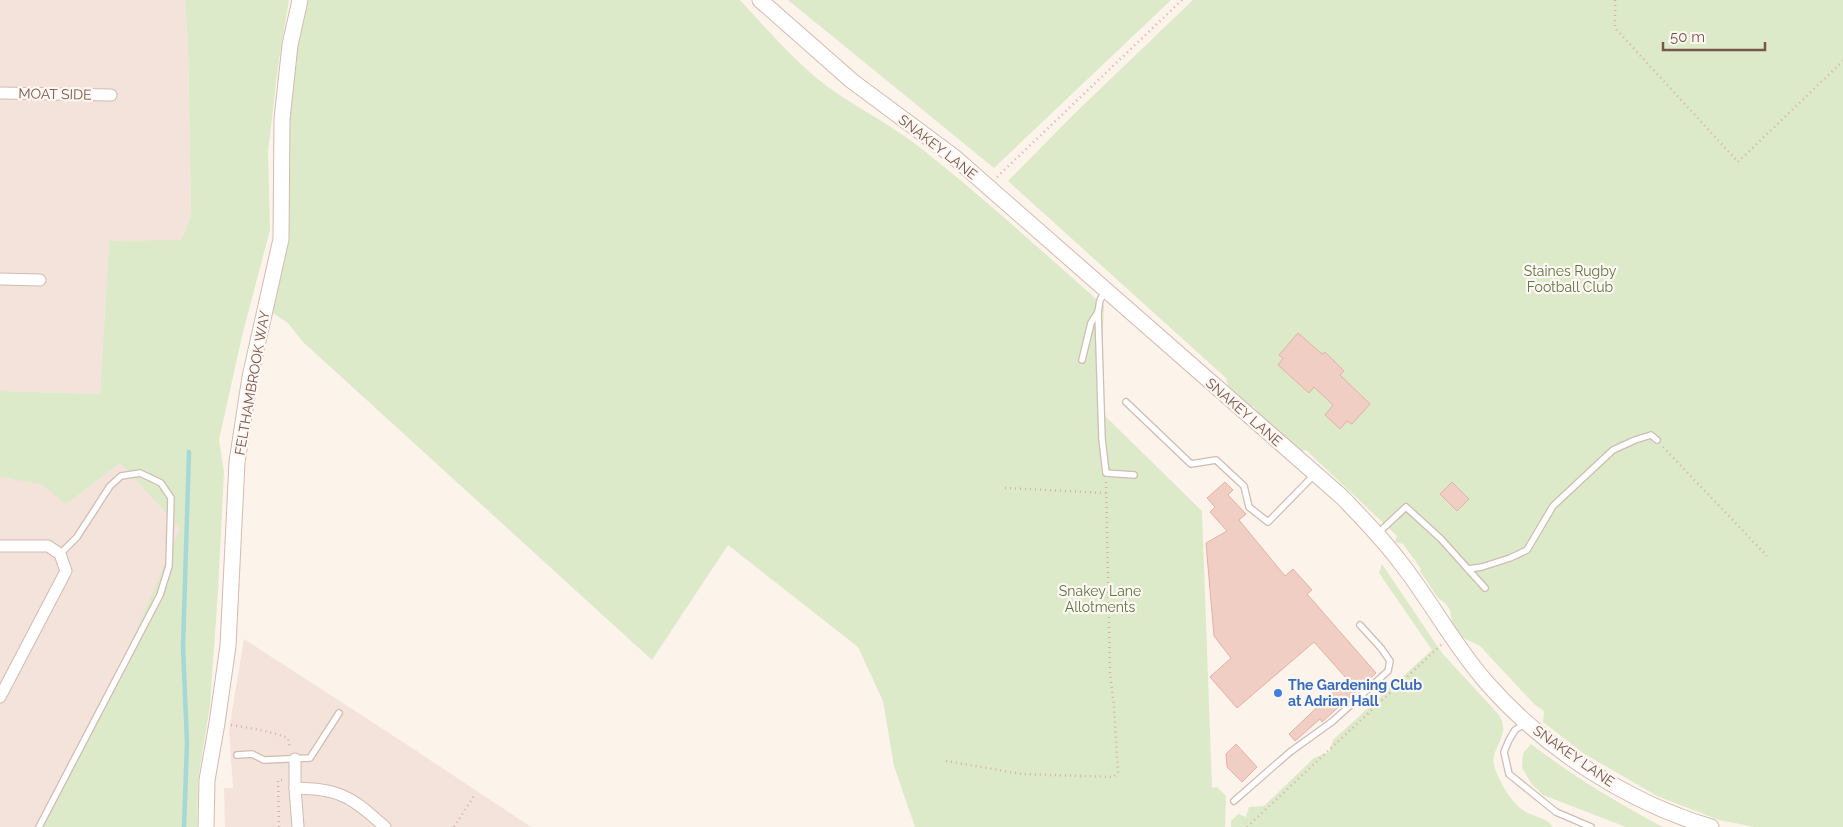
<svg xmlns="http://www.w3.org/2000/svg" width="1843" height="827" font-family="Raleway,sans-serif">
	<rect width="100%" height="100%" fill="#fcf3eb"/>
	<g fill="#f4e3da">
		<polygon points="0,0 185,0 188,47 191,215 182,241 109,241 100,394 0,391"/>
		<polygon points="119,462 181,528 128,650 39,827 0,827 0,464"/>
		<polygon points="244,639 409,746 531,827 225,827 224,788 233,788 229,730"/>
	</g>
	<g fill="#dceac9">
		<polygon points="185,0 289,0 278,66 268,152 270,230 242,336 219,440 224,472 218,591 210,705 198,780 197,827 39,827 128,650 180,528 120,463 66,504 41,484 0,477 0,391 100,394 109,241 182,240 191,215 188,47"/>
		<path d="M302,0H740C764,26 787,53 814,76C846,103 885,120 918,146C982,196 1043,252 1104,306L1102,350L1105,416L1202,511L1212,788L1217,787L1226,796L1225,827H915L894,766L883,701L858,647L728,545L652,660L303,342L288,323L265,308L281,239L282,119Z"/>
		<polygon points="788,0 1171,0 994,168"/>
		<path d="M1193,0H1843V827H1755L1719,820L1657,796L1583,753L1543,722L1544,711L1534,704L1480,646L1461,637L1452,623L1450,610L1445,603L1438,598L1420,571L1421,569L1403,544L1395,542L1397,536L1306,450L1301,451L1291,445L1287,438L1273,430L1265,419L1260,416L1254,407C1240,404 1232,393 1226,381L1227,379L1008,181L1073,115Z"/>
		<path d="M1382,564L1442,653L1499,715C1513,737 1487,748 1495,769C1501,784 1510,801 1523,810C1533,817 1546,817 1553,827H1231V821L1238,814L1246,817L1249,807L1264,806L1314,758L1329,752L1333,740L1432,650L1379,573Z"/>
		<path d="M1531,744C1573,776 1617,803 1663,827H1626L1543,795L1531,783L1522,768L1523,753Z"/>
	</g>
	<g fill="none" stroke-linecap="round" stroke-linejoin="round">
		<polyline stroke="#a6d8d7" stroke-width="4.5" points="184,827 187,743 183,647 189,452"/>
	</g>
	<g fill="#f1cec4" stroke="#e3b1a5">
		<polygon points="1298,333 1322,354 1325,352 1344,371 1340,375 1370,404 1352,424 1347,421 1340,429 1325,415 1333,405 1314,387 1309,393 1278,365 1283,358 1279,355"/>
		<polygon points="1225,482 1233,490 1228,495 1246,514 1239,520 1285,576 1293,569 1312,590 1307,594 1376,673 1322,722 1320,719 1295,741 1289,734 1347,679 1314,642 1237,708 1210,677 1231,658 1214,636 1206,543 1227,531 1210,512 1215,507 1207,498"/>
		<polygon points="1452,482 1469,499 1457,511 1440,494"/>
		<polygon points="1236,744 1257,767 1242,782 1227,767 1226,754"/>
	</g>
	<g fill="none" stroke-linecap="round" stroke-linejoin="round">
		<g stroke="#d1bbb3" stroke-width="8">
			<g id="lane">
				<polyline points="1105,292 1100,300 1098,312 1102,439 1106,473 1134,475"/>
				<polyline points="1082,360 1091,323 1098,312"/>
				<polyline points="1126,402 1191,464 1216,460 1244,486 1249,507 1268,522 1315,474"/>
				<polyline points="1377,534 1406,507 1441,539 1485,588"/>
				<polyline points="1468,569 1482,567 1510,558 1527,550 1553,506 1613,450 1635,440 1651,435 1657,440"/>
				<polyline points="1526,723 1515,730 1509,740 1504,752 1509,774 1556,812 1591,827"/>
				<polyline points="237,755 252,754 264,760 310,758 339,713"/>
				<polyline points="1234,801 1290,752 1333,721 1388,671 1390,661 1381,648 1360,625"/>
				<polyline points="39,827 160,595 169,566 171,498 161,483 140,473 121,476 110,486 77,537 60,554"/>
			</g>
		</g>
		<g stroke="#d1bbb3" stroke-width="13">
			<g id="street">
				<polyline points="0,93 111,95"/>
				<polyline points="0,279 40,280"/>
				<polyline points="0,546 48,546 60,554 66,571 0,697"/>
				<path d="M295,759V788C311,789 328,789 343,796C358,802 372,816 385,827"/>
				<polyline points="295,788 298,827"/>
			</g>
		</g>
		<g stroke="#d4bab0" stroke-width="17">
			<g id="secondary">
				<path d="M760,0L852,81L953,156L1342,497C1362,518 1383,539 1400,562C1431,601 1454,646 1487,683C1545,749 1627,802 1711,827"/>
				<polyline points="206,827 207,780 217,723 228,646 237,462 250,377 281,239 282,119 290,45 300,0"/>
			</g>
		</g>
		<g stroke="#d7b0a6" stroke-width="2.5" stroke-dasharray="1 4" stroke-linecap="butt">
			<polyline points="1615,0 1615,28 1738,162 1843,61"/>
			<polyline points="997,177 1182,0"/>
			<polyline points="1663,447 1767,556"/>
			<polyline points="1005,488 1107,493"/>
			<path d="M231,725C251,728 269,731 288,738L290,749"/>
			<polyline points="946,761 1022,774 1113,777 1118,773 1114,707 1110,673 1106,481"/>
			<polyline points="279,827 278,780 283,780"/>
			<polyline points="454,827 474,796"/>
			<polyline points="1247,827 1441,645"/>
		</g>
		<use href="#lane" stroke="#fff" stroke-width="5.5"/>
		<use href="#street" stroke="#fff" stroke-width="11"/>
		<use href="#secondary" stroke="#fff" stroke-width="15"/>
	</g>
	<circle fill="#3f7fe0" stroke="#fef7f2" stroke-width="2" cx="1278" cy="693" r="5"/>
	<g text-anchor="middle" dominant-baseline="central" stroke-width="4.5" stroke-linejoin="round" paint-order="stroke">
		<g font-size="14" fill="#77564e" stroke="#fef7f2">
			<text transform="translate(55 94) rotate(1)">MOAT SIDE</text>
			<text transform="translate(938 147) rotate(38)">SNAKEY LANE</text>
			<text transform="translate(252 383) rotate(-80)">FELTHAMBROOK WAY</text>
			<text transform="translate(1244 412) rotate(41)">SNAKEY LANE</text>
			<text transform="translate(1574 756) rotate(35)">SNAKEY LANE</text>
		</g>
		<g font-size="14" fill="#5b7743" stroke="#fef7f2">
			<text x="1570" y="271">Staines Rugby<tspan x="1570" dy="16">Football Club</tspan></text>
			<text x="1100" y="591">Snakey Lane<tspan x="1100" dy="16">Allotments</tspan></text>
		</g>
		<g font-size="14" font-weight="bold" fill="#366cbe" stroke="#fef7f2" text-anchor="start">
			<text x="1288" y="685">The Gardening Club<tspan x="1288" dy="16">at Adrian Hall</tspan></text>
		</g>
	</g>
	<path d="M1663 42v8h102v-8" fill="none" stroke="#77564e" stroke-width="2.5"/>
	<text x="1670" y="42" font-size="15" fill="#77564e" stroke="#fef7f2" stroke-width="4" paint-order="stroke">50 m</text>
</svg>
